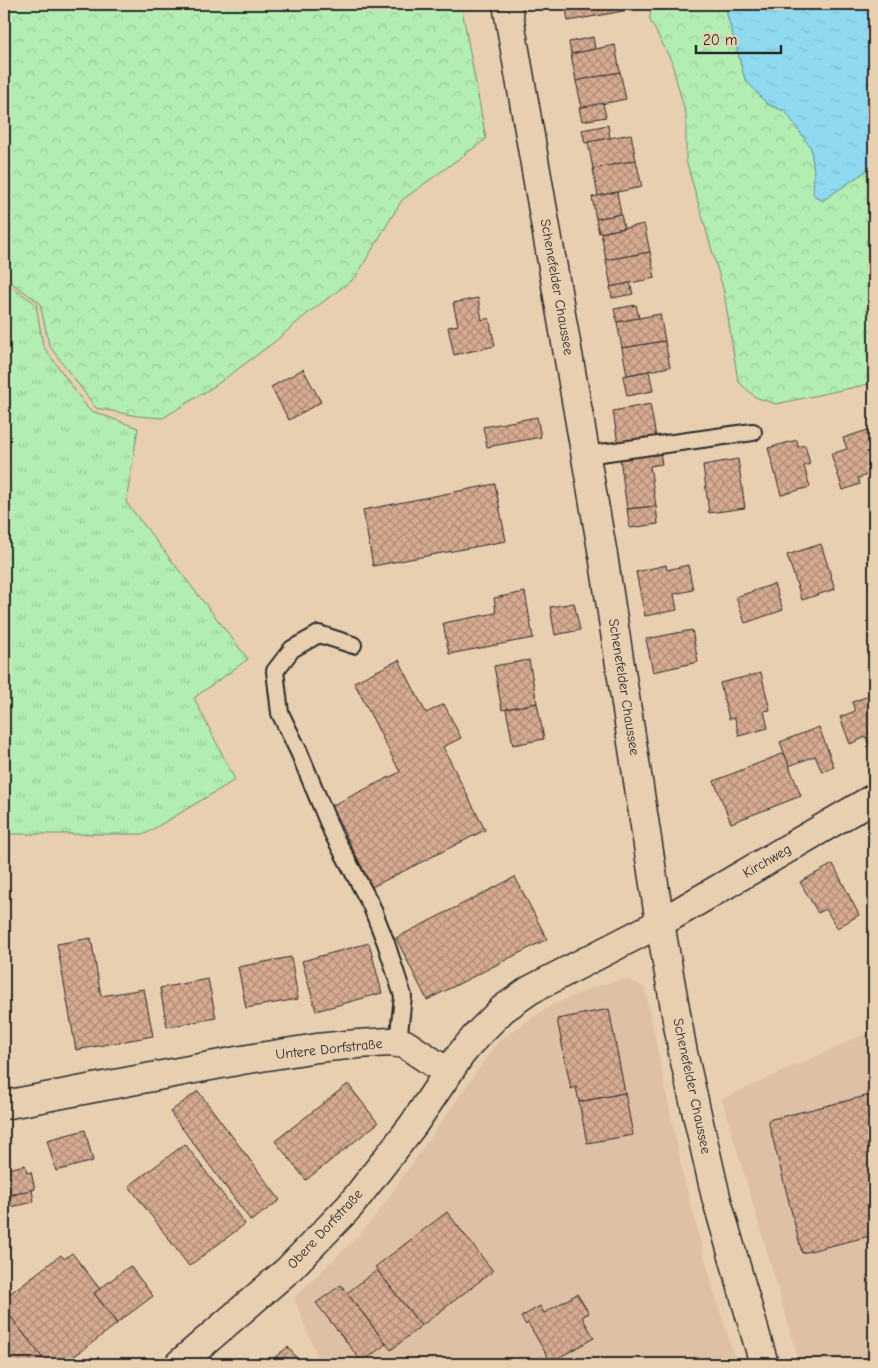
<svg xmlns="http://www.w3.org/2000/svg" width="878" height="1368" font-family="'Comic Neue',sans-serif">
	<defs>
		<pattern id="grass-tufts" width="24" height="20" patternUnits="userSpaceOnUse" patternTransform="scale(1.25)"><rect width="24" height="20" fill="#b2edb2"/><path d="M3 7l-1-3M5 7V3M7 7l1-3M15 17l-1-3M17 17v-4M19 17l1-3" fill="none" stroke="#99cb99"/></pattern>
		<pattern id="forest-crowns" width="20" height="18" patternUnits="userSpaceOnUse" patternTransform="scale(1.25)"><rect width="20" height="18" fill="#b2edb2"/><path d="M2 6a3 3 0 1 1 6 0M12 15a3 3 0 1 1 6 0" fill="none" stroke="#99cb99"/></pattern>
		<pattern id="water-ripples" width="26" height="14" patternUnits="userSpaceOnUse" patternTransform="scale(1.25)"><rect width="26" height="14" fill="#90daf1"/><path d="M2 4q2-2 4 0t4 0M15 11q2-2 4 0t4 0" fill="none" stroke="#7cbbcf"/></pattern>
		<pattern id="building-cross-hatch" width="8" height="8" patternUnits="userSpaceOnUse" patternTransform="scale(1.25)"><rect width="8" height="8" fill="#d7ab90"/><path d="M0 0l8 8M0 8l8-8" fill="none" stroke="#af8b76"/></pattern>
	</defs>
	<rect width="100%" height="100%" fill="#e7cfb0"/>
	<filter id="ink" filterUnits="userSpaceOnUse"><feTurbulence type="fractalNoise" baseFrequency=".02" numOctaves="2"/><feDisplacementMap in="SourceGraphic" scale="10" xChannelSelector="R" yChannelSelector="G"/><feConvolveMatrix kernelMatrix="1 2 1 2 8 2 1 2 1" color-interpolation-filters="sRGB"/></filter>
	<g filter="url(#ink)">
		<g fill="#dec1a4">
			<polygon points="624,979 637,983 645,989 683,1175 715,1296 737,1364 320,1364 294,1298 356,1238 376,1215 499,1040 550,1006 596,986"/>
			<polygon points="874,1030 874,1364 800,1364 722,1099"/>
		</g>
		<polygon fill="url(#grass-tufts)" stroke="#6e8c6e" points="10,286 36,304 43,346 89,410 138,428 126,502 248,659 194,698 235,780 145,834 4,834 4,287"/>
		<g fill="url(#forest-crowns)" stroke="#6e8c6e">
			<polygon points="4,4 461,4 486,139 402,200 355,278 308,313 273,343 216,385 163,418 137,416 96,408 49,345 40,303 7,280 4,280"/>
			<polygon points="651,4 726,4 727,14 745,79 766,103 786,112 811,148 814,172 814,194 822,201 869,169 874,170 874,383 776,404 755,397 738,381 724,292 686,160 686,115 671,60 650,20"/>
		</g>
		<polygon fill="url(#water-ripples)" stroke="#6894a2" points="726,4 874,4 874,170 869,169 822,201 813,194 814,172 811,148 786,112 766,103 745,79 727,14"/>
		<g fill="url(#building-cross-hatch)" stroke="#2b2b2b">
			<polygon points="565,4 627,4 629,10 568,21"/>
			<polygon points="593,37 595,49 571,54 569,42"/>
			<polygon points="615,45 620,72 576,81 571,54"/>
			<polygon points="620,72 626,99 582,108 576,81"/>
			<polygon points="603,103 606,117 582,121 579,108"/>
			<polygon points="608,125 610,138 585,143 582,130"/>
			<polygon points="631,134 636,160 593,169 588,142"/>
			<polygon points="636,160 642,187 598,196 593,169"/>
			<polygon points="617,192 621,214 596,219 592,197"/>
			<polygon points="621,214 624,228 599,233 596,219"/>
			<polygon points="644,224 650,252 606,260 601,233"/>
			<polygon points="650,252 655,278 611,287 606,260"/>
			<polygon points="630,283 633,294 612,298 610,287"/>
			<polygon points="478,298 482,320 489,318 495,346 454,355 448,327 458,325 453,303"/>
			<polygon points="636,305 639,318 617,322 614,309"/>
			<polygon points="660,314 665,341 622,348 617,322"/>
			<polygon points="665,341 670,367 627,375 622,348"/>
			<polygon points="303,369 321,402 289,420 271,387"/>
			<polygon points="649,371 653,391 627,396 623,376"/>
			<polygon points="650,404 656,437 618,444 613,411"/>
			<polygon points="537,417 541,437 487,447 483,427"/>
			<polygon points="874,428 874,473 858,478 860,484 843,490 831,454 847,449 843,438"/>
			<polygon points="797,440 798,447 805,445 810,464 804,466 810,487 781,495 768,448"/>
			<polygon points="660,453 662,464 650,466 656,506 627,509 620,458"/>
			<polygon points="738,459 745,508 709,513 703,465"/>
			<polygon points="495,484 506,541 373,566 363,510"/>
			<polygon points="656,506 658,524 630,528 627,509"/>
			<polygon points="821,544 835,589 802,600 787,555"/>
			<polygon points="666,565 667,570 688,565 693,590 674,594 677,610 645,616 636,572"/>
			<polygon points="774,584 783,610 745,623 736,597"/>
			<polygon points="525,592 533,638 449,654 443,623 496,613 494,598"/>
			<polygon points="574,603 580,630 555,635 550,607"/>
			<polygon points="692,630 698,662 653,672 646,639"/>
			<polygon points="399,660 426,713 444,704 461,738 443,747 485,830 372,887 331,806 400,772 354,682"/>
			<polygon points="529,660 537,703 502,710 494,666"/>
			<polygon points="761,673 770,710 764,711 768,728 739,736 735,718 729,719 720,683"/>
			<polygon points="874,694 874,742 869,745 866,737 850,744 840,717 855,711 852,702"/>
			<polygon points="537,703 544,739 513,745 506,709"/>
			<polygon points="819,727 834,767 822,772 815,756 789,766 780,742"/>
			<polygon points="784,753 801,796 731,823 714,781"/>
			<polygon points="833,864 859,915 837,928 826,909 818,913 800,882"/>
			<polygon points="515,877 547,939 427,1000 396,938"/>
			<polygon points="91,938 101,996 144,989 153,1036 76,1050 57,944"/>
			<polygon points="369,943 382,993 316,1011 302,961"/>
			<polygon points="291,957 298,999 246,1008 238,967"/>
			<polygon points="208,979 216,1018 167,1027 160,988"/>
			<polygon points="609,1009 625,1093 579,1102 576,1087 571,1089 557,1019"/>
			<polygon points="348,1084 378,1123 306,1180 275,1141"/>
			<polygon points="198,1091 280,1200 251,1221 170,1112"/>
			<polygon points="625,1093 633,1135 587,1143 579,1102"/>
			<polygon points="874,1094 874,1235 802,1253 768,1120"/>
			<polygon points="85,1130 93,1161 56,1171 47,1140"/>
			<polygon points="185,1144 245,1224 189,1266 129,1186"/>
			<polygon points="25,1165 27,1173 31,1172 35,1189 5,1196 4,1189 4,1178 6,1177 4,1170"/>
			<polygon points="32,1190 34,1202 11,1207 9,1196"/>
			<polygon points="447,1212 493,1271 421,1326 375,1267"/>
			<polygon points="72,1253 100,1289 94,1293 117,1324 64,1364 47,1364 4,1308 4,1298 61,1255 64,1259"/>
			<polygon points="130,1266 153,1296 117,1323 94,1293"/>
			<polygon points="377,1270 421,1326 391,1350 347,1293"/>
			<polygon points="341,1285 386,1344 362,1362 316,1303"/>
			<polygon points="577,1294 589,1313 582,1317 594,1338 551,1362 528,1323 526,1325 521,1317 540,1306 544,1313"/>
			<polygon points="4,1308 47,1364 4,1364"/>
			<polygon points="288,1347 301,1364 266,1364"/>
		</g>
		<g fill="none" stroke-linecap="round" stroke-linejoin="round">
			<g stroke="#2b2b2b" stroke-width="20">
				<g id="service">
					<polyline points="586,455 753,432"/>
					<polyline points="353,645 319,634 292,649 275,671 280,713 299,752 333,834 371,905 386,943 403,996 398,1043"/>
				</g>
			</g>
			<g stroke="#2b2b2b" stroke-width="31">
				<g id="minor">
					<polyline points="660,923 874,798"/>
					<polyline points="4,1105 242,1060 317,1048 358,1044 390,1042 405,1044 447,1072"/>
				</g>
			</g>
			<g stroke="#2b2b2b" stroke-width="31">
				<g id="tertiary">
					<polyline points="507,4 603,555 660,923 683,1053 716,1197 764,1364"/>
					<polyline points="179,1364 288,1270 350,1206 413,1125 461,1054 477,1035 503,1009 530,990 660,923"/>
				</g>
			</g>
			<use href="#service" stroke="#e7cfb0" stroke-width="16"/>
			<use href="#minor" stroke="#e7cfb0" stroke-width="28"/>
			<use href="#tertiary" stroke="#e7cfb0" stroke-width="28"/>
		</g>
	</g>
	<g text-anchor="middle" dominant-baseline="central" stroke-width="5" stroke-linejoin="round" paint-order="stroke">
		<g font-size="14" fill="#2b2b2b" stroke="#e7cfb0">
			<text transform="translate(557 287) rotate(80)">Schenefelder Chaussee</text>
			<text transform="translate(624 687) rotate(81)">Schenefelder Chaussee</text>
			<text transform="translate(767 861) rotate(-30)">Kirchweg</text>
			<text transform="translate(329 1049) rotate(-6)">Untere Dorfstraße</text>
			<text transform="translate(692 1086) rotate(78)">Schenefelder Chaussee</text>
			<text transform="translate(325 1229) rotate(-47)">Obere Dorfstraße</text>
		</g>
	</g>
	<rect width="878" height="1368" fill="none" stroke="#e7cfb0" stroke-width="20"/>
	<rect x="10" y="10" width="858" height="1348" fill="none" stroke="#2b2b2b" stroke-width="2" filter="url(#ink)"/>
	<path d="M696 45v8h85v-8" fill="none" stroke="#2b2b2b" stroke-width="2.5"/>
	<text x="703" y="45" font-size="15" fill="#2b2b2b" stroke="#e7cfb0" stroke-width="4" paint-order="stroke">20 m</text>
</svg>
